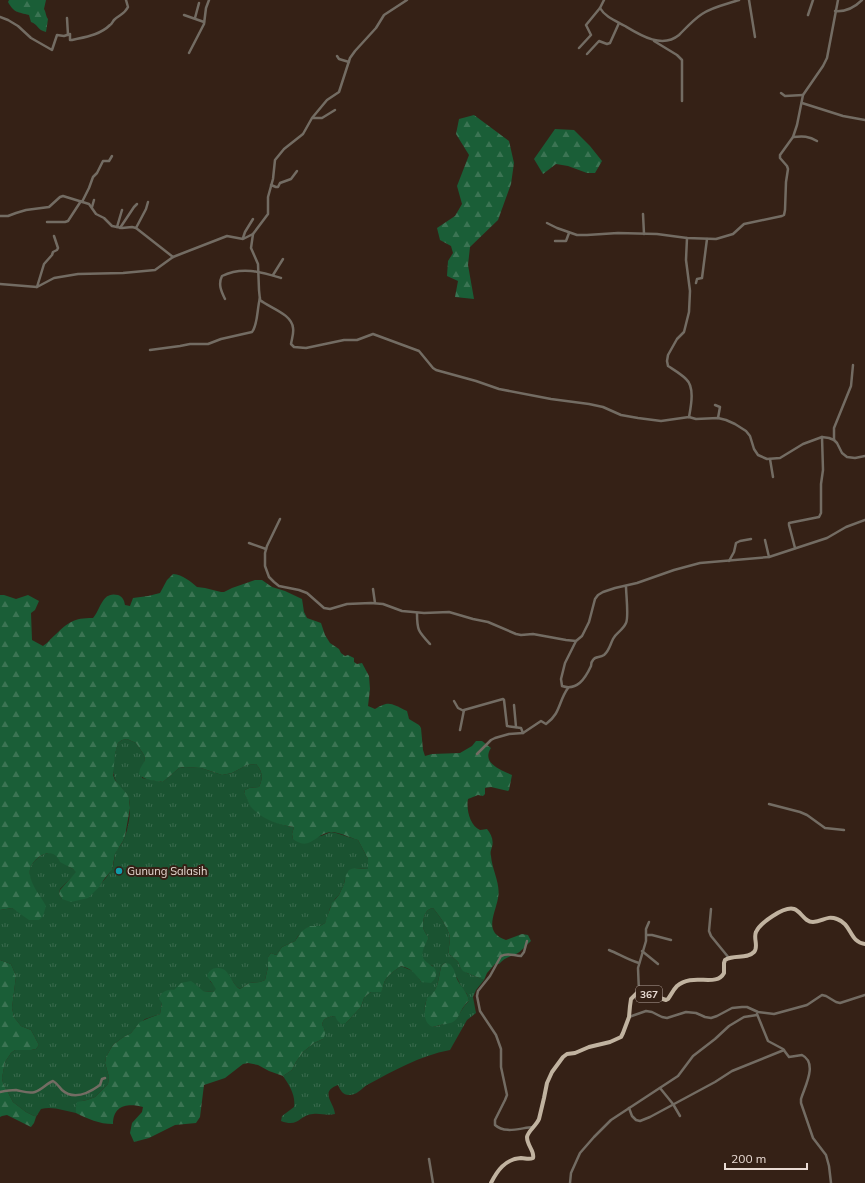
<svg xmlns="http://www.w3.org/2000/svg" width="865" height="1183" font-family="Mulish,sans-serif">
	<defs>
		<pattern id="grass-tufts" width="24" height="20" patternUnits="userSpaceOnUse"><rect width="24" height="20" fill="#1a5331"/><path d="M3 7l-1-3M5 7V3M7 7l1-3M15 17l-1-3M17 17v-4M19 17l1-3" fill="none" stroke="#3b6b4e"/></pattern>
		<pattern id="forest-firs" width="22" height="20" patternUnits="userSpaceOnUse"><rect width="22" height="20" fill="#1a5e37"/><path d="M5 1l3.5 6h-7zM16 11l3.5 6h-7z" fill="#3b7453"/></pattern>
	</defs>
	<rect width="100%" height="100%" fill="#352116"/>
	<g fill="url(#grass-tufts)" fill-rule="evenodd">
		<path d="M127,739L136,743L144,755L145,760L143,765L142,778L163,782L179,768L185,767L201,768L222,775L232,773L247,765L256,764C263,772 263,778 259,787L249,788L245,790L244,794C248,798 248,803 252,807C260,817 282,826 294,827L292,834L293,839L321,836L331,832L336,833L358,840L368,859V869L354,868L345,879L344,884L339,895L335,899L330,908L327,919L325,923L320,926H309L298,936L295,941L282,947L276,955L271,953L268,957V967L265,980L260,982L249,983L240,989L236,986L227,973L210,981L217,989L213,992L203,991L162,1003L160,1014L145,1019L137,1026L131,1033L122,1038L114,1044L111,1048L106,1057L105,1063L109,1077L108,1084L95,1097L87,1100L82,1101L76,1106V1113C65,1111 53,1106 41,1109L36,1117L26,1112L13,1102L3,1083L2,1078L5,1062L11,1053L15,1050H31L36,1049L39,1045L31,1030L21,1026L14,1017L12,1008L16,976L11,964L0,960V910L12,908L17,911L37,893C33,887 28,876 30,869C32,861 46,849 55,854C59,856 63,862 67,865C70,868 74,869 77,872L60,889L59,894L62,899L95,890C98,888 111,872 112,869C114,865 114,859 115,854C117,849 121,846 123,841C128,831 132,809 129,799C127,793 122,789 118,784C109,773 114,756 118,743L122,740Z"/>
		<path d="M433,908C439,915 449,929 450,938C450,943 448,949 449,954L458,962L460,967L467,973L484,980L476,990L473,997L476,1013L467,1020L450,1050C419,1056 395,1070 367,1085C361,1089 357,1095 349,1095C343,1095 340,1090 338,1085C319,1092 334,1102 335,1114C326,1116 321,1113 313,1114C299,1115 299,1128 281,1121L282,1116L294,1107C296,1095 289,1085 283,1076L292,1070L296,1062L303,1052L314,1043L323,1039L325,1030L322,1025C323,1018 328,1017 335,1016L346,1023L361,1007L364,998L367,995L371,992L381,991C384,987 383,983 386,979C389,974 396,970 401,966L415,972L421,982L433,966C430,965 426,963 424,961C418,954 425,944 429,938C427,935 423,930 423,926C423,918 425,909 433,908ZM445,963L457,978L462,988L467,994L469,1001C463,1006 462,1011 457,1017C453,1023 440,1025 433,1027C426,1016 422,1012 427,999C439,990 438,980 441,967L442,965Z"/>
	</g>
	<g fill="url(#forest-firs)">
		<path d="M9,0H46L44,9C46,12 46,17 48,19L46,32C37,30 38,24 31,22L29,15C18,12 14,13 8,2Z"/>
		<polygon points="474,115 509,141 514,163 511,184 498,220 470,247 468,265 474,299 455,297 458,281 447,276 448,261 453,253 451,246 440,240 437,228 455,216 462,204 457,186 469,155 456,134 459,119"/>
		<polygon points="555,129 574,130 590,146 602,161 595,173 587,173 568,166 556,164 543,174 534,159"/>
		<path d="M173,574C183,575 190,581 197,587L205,588L221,592H224L232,588L255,580H262L272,587L285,591L302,599L304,612L307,618L321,623L325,635L330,643L339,649L341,653L345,656L348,655L354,658V662L357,664L362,663L369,676L370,689L368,706L375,709C390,700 391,704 407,711L409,719L419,725L421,728L423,750L425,756L432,754L460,753L472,746L476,741H482L491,748C481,763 501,770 512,775L509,790L508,791L491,787L485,788V794L483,796L478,795L468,799C466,809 470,826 480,830C483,830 485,829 487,829C491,834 494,840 492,847C491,850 490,852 491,856C492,870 501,884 498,898C495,915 483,932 506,940L522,934L528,935L531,941C526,945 521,952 516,954C509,957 504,958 499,964H495L487,973L484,980L467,973L463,971L460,967L458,962L449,954C448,949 450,943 450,938C449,929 439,915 433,908C425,909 423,918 423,926C423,930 427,935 429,938C410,968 439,960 436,975C436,978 433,981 431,983L421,982C416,974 411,968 401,966C396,970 389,974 386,979C383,983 384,987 381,992H371L367,995L364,998L361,1007L346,1023L341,1024L337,1020L335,1016C328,1017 323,1018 322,1025C326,1030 326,1034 323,1039L314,1043L303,1052L296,1062L292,1070L283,1076L269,1071L258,1065L248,1063L243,1064L225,1078L204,1085L200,1117L196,1123L175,1125L149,1138L134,1142L130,1133L132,1123L142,1112L143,1107C128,1103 113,1105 113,1124C99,1124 88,1119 76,1113V1106L77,1102L87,1100L95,1097L108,1084L109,1077L105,1063L106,1057L111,1048L114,1044L122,1038L131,1033L140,1022L149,1018L160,1014L162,1003L159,999C161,992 167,989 174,990L181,983L191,981L195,984L203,991L213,992L216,989L207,976C209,971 212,968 217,968C230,967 231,984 240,989L249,983L260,982L265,980L268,967V957L271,953L276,955L282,947L295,941L301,932L309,926H320L325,923L332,903L339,895L344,884L346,875L349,870L354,868L368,869V859L358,840C351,838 337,831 330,832C315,834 310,852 293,839L292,834L294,827C280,826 262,819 252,808C248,804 248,799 244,794L245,790L249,788L259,787C263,778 263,772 256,764L247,765L232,773L222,775L201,768L184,767L179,768L163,782C156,781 143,780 139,774L140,769L145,760L144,755L136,743L127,739L122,740L118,743L115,754L113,775L115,780L127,794L129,798L130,808L125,836L123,841L115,854L112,870L105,878L99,887L88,898L71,902L62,899L59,894L60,890L76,872L73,869L60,862C52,842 27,861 30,875C32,887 40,895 46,906L43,916L39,920H29L12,908L0,910V595H4L16,599L28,595L39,601L35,610L31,613L32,640L43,646C50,641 49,640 55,635C69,622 73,618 93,618C101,609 102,591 118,595C123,597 124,600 125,605L130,606L133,598L148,596L160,593L167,580Z"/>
		<polygon points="0,960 11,964 16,976 12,1008 14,1017 21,1026 31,1030 39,1045 36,1049 31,1050 15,1050 11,1053 5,1062 2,1078 3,1083 13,1102 26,1112 36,1117 34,1123 31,1127 7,1115 2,1116 0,1117"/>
		<path d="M445,963L450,964C456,971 454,973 458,981C462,988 468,993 469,1001C461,1006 460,1018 453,1022C449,1024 438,1025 433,1027C422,1023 424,1008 427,998C439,990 438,980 441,967L442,965Z"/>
	</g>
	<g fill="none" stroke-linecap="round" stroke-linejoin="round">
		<g stroke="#736c63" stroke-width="2.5">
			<polyline points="749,0 755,37"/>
			<path d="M600,8C605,17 616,21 625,26C640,35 662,49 679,35C686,28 693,20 702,14C712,7 727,4 739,0"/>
			<path d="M835,11C846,12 855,7 862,0"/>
			<polyline points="184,15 204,22"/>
			<polyline points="808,15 813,0"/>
			<path d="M0,17L8,20L18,26L31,38L52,50L57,35L64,36L70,34V40H72C85,37 100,35 110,25C112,24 113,21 114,20C120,14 124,15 128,7L126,0"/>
			<polyline points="67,18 68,35"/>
			<polyline points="195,18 199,3"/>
			<polyline points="654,41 677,55 682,60 682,101"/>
			<polyline points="579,48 591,35 586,25 600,8 604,0"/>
			<polyline points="189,53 204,24 206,8 209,0"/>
			<polyline points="587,54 599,41 607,44 610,43 619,23"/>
			<polyline points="337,56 339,59 349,62"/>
			<polyline points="781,93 785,96 803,95"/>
			<polyline points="802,103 843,116 865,120"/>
			<polyline points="313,118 322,118 335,110"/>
			<path d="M793,137C803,136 809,136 817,141"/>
			<polyline points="271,185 276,187 278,187 280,183 291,179 297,171"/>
			<polyline points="82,202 89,188 93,177 97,173 103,161 109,161 112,156"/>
			<polyline points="92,207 94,200"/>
			<polyline points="643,214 644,234"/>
			<polyline points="0,216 8,216 16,213 26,210 49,207 60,197 63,196 89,204 96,214 104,218 112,226 122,228 132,227 136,228 173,257"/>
			<polyline points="47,222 65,222 68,221 81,201"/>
			<polyline points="547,223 557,228 577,235 587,235 618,233 657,234 687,238 716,239 733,234 744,224 782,216 784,215 785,210 786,182 788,169 787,166 780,158 780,155 793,137 797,125 803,95 823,66 827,58 838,0"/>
			<polyline points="117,227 122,210"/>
			<polyline points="120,228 134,207 137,204"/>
			<polyline points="136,228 146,209 148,202"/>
			<path d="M253,234L251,248L258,264L259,290L260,300C270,308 292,314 293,328C294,333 292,338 291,344L294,347L306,348L344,340H357L373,334L419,351L433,368L436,370L476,381L499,389L551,399L589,404L603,407L621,415L638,418L661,421L689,417L696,419L718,418L726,420L735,424L746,431L750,436L754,449L758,455L767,459L780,458L803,444L822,437L829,438L834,440L837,443L842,453L847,457L855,458L865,456"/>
			<polyline points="243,238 245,232 253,219"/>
			<path d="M687,238L686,260L690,291L689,312L684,332L677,339L668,355L667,361L668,366C674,370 681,374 686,379C695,387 691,406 689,417"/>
			<polyline points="555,241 566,241 569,233"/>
			<polyline points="273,275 283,259"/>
			<polyline points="696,283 697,279 702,278 707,239"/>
			<polyline points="0,284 37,287 54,278 78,274 123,273 155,270 173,257 227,236 243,239 253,234 268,214 268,197 273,179 275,160 284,149 303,134 312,118 327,100 339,92 350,58 355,51 376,28 384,15 407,0"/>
			<polyline points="37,287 44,264 52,255 53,252 57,250 58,248 54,236"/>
			<path d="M225,299C221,291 218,284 222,276C242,266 261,272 281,278"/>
			<path d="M150,350L180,346L190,344H208L221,339L252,332C258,325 257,308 260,298"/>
			<polyline points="715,405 720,407 718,418"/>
			<polyline points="834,440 834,428 851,386 853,365"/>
			<polyline points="770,459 773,477"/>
			<polyline points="280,519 267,546 265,553 265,566 269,577 274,582 279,586 299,590 307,593 324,608 330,609 347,604 371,603 383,604 402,611 424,613 449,612 473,619 488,622 516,634 521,635 533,634 566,640 576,641"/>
			<polyline points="765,540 769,557"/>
			<polyline points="249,543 266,549"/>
			<polyline points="795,548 789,525 789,523 819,517 821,513 821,484 823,470 822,437"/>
			<polyline points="729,561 734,552 736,543 740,541 751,539"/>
			<path d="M626,586C626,595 629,617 626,623C623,630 616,633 613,639C610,645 609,651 604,655C600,658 595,656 593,660C592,661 591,664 591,666C585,679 577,691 562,686L561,679L565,663L576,641L582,636L589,622L595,599L598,595L603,592L615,588L637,583L674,570L700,563L769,557L827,538L846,527L865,520"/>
			<polyline points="373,589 375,603"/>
			<path d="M417,613C417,630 418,631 430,644"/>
			<polyline points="454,701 458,708 464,711"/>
			<polyline points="514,705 516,727"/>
			<polyline points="460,730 464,710 503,699 504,700 507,726 521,728 523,733"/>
			<path d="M477,754L491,740L495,738L509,734L523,733L541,721L546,724C561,713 558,702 568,688"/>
			<polyline points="769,804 800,812 807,815 825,828 844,830"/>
			<polyline points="711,909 709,931 711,936 729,958"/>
			<polyline points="647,935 652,935 671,940"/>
			<path d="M527,941L524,952L521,956C514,956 508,952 501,956L490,976L478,991L477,996L480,1011L496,1035L501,1049V1067L507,1095L505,1100L495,1120V1125C505,1134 520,1128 533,1127"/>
			<path d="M609,950C619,954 628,960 639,963"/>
			<polyline points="642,951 658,964"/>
			<polyline points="639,992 638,968 646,941 646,929 649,922"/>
			<path d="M757,1014L768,1041L783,1049L789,1057L802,1055C818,1063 805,1086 801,1099V1103L813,1138L826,1155L829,1166L831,1183"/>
			<polyline points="629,1017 646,1011 652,1012 662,1017 667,1018 686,1012 696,1013 705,1017 711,1018 717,1016 732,1008 742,1007 747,1007 758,1012 774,1014 807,1005 822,995 826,996 836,1002 840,1003 865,995"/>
			<polyline points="660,1088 673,1104 680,1116"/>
			<path d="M0,1092C5,1091 11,1090 16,1090C22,1091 28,1094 35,1092C42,1090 47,1083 53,1081C57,1083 59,1087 62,1090C74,1101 89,1093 100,1085L102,1079L105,1078"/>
			<polyline points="629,1108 632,1116 636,1120 640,1121 650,1117 715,1082 732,1071 784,1050"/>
			<polyline points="429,1159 433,1183"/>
			<polyline points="570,1183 571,1173 580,1153 594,1137 611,1120 678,1076 693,1056 715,1039 729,1026 744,1017 757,1015"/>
		</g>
		<path stroke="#c1b3a0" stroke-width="4" d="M491,1183C497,1171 505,1159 521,1158C525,1158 529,1160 533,1158C535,1151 527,1146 527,1137C528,1131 536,1126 539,1119L544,1098L547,1083L552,1072L563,1057L567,1054L575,1053L589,1047L610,1042L621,1037L623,1033L629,1017L630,1006L631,999L637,993H645L666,1000L668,999C671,995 673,990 677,986C693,972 716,988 724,973V963L725,960C735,954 746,960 754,952C759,947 753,938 756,932C760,923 784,906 794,909C801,911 804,922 813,922C823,922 826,915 837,919C852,924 849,942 865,944"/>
	</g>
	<circle fill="#0f9aa8" stroke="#352116" stroke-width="1.5" cx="119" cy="871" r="4"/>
	<g text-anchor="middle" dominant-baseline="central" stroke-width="4" stroke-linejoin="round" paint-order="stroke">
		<rect fill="#352116" stroke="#b3a39b" stroke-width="1" x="636" y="986" width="26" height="16" rx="3"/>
		<g font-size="10" font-weight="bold" fill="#e9dbd4">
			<text x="649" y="994">367</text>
		</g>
		<g font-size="11" fill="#e9dbd4" stroke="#352116" text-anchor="start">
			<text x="127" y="871">Gunung Salasih</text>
		</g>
	</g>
	<path d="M725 1163v6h82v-6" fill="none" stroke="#e9dbd4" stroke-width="2"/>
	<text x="731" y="1163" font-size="12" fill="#e9dbd4" stroke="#352116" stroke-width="3" paint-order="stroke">200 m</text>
</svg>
